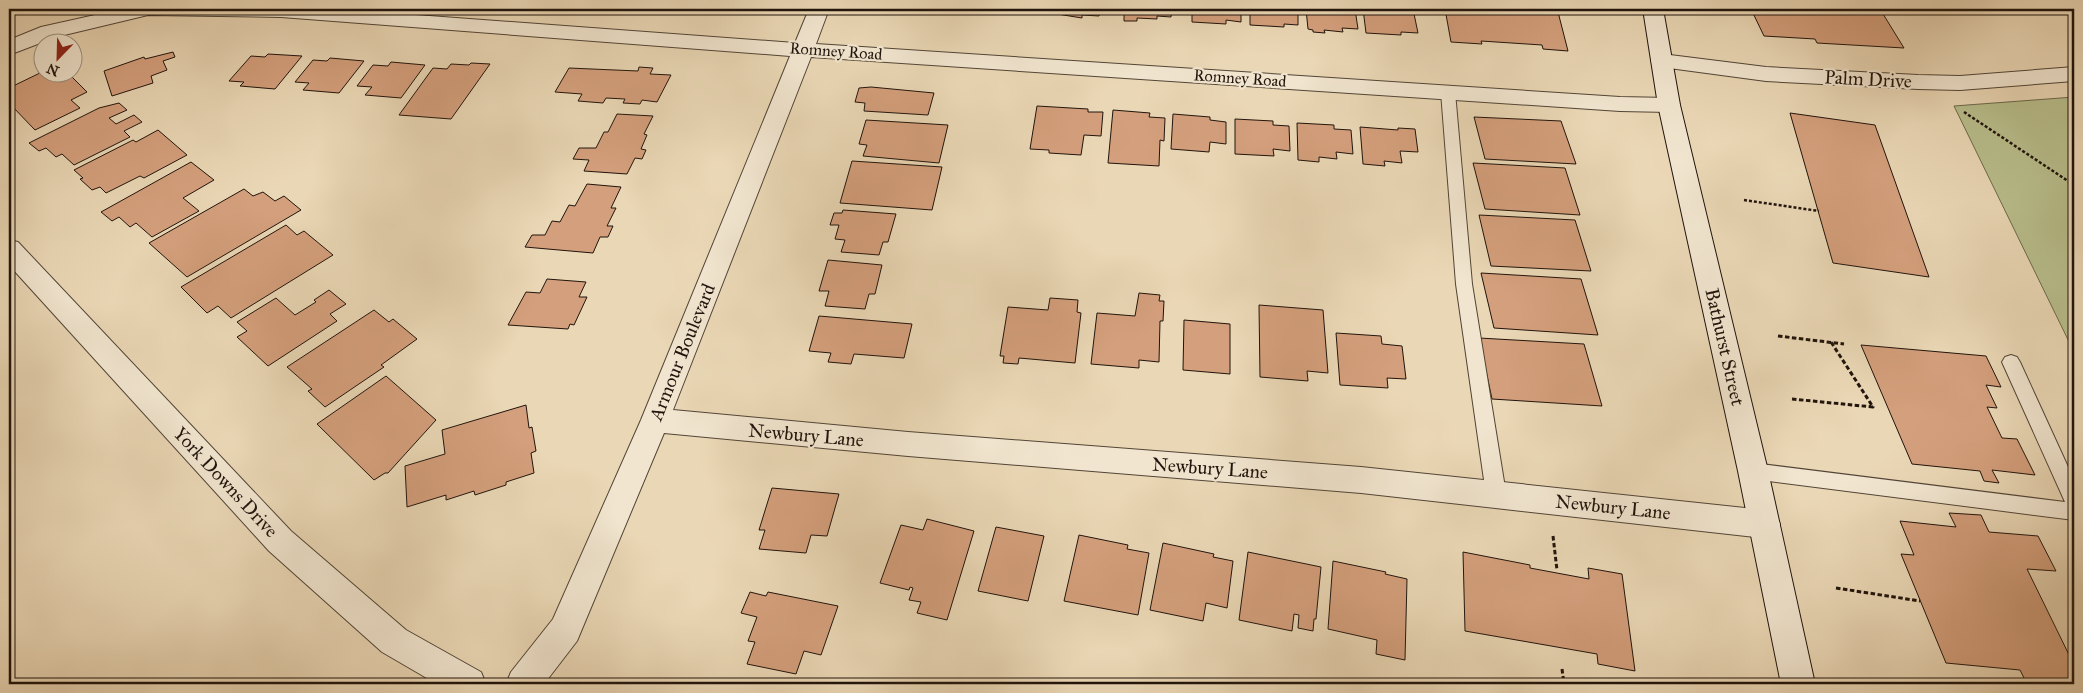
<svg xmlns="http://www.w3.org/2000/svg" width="2083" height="693" font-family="'IM FELL Great Primer',serif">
	<rect width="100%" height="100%" fill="#ead7b5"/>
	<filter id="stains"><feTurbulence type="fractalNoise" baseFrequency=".004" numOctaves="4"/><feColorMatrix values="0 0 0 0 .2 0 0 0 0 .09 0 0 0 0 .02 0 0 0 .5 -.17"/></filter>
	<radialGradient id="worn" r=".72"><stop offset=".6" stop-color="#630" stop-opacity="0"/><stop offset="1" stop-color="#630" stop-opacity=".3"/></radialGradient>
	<polygon fill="#b8be8c" stroke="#6c694c" points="2074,97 2074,352 1954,106"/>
	<g fill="#d49f7c" stroke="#20140c">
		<polygon points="900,9 961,9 960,12 945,12"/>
		<polygon points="1052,9 1115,9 1114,13 1100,13 1099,16 1082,15 1082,18 1051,13"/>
		<polygon points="1124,9 1172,9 1171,17 1157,16 1157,19 1137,18 1137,21 1124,21"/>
		<polygon points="1192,9 1241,9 1241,22 1226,20 1226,24 1192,22"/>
		<polygon points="1250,9 1298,9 1298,25 1284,24 1284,27 1250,25"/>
		<polygon points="1306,9 1355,9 1358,29 1342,28 1343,32 1324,30 1325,33 1313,32 1313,30 1308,29"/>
		<polygon points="1363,9 1413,9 1418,33 1401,32 1401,35 1366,33"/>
		<polygon points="1445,9 1478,9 1479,11 1534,14 1534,11 1558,12 1568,51 1543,49 1542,45 1481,41 1482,44 1451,42"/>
		<polygon points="1751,9 1880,9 1904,48 1817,43 1815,39 1764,36"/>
		<polygon points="2051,9 2074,9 2074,13 2053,11"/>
		<polygon points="173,52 175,57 163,61 167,70 151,76 153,83 112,96 104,71 144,57 145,59"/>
		<polygon points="268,54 302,56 275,89 240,86 244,82 229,81 251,56 265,57"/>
		<polygon points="330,58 364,61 339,93 303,90 309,83 295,82 313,60 327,61"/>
		<polygon points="391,62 425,65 401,98 365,95 372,87 357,86 373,65 388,66"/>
		<polygon points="471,63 490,64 451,119 399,115 433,68 447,69 451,64 469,65"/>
		<polygon points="639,67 653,68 650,74 671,75 657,102 642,100 640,104 623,103 625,99 606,98 603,103 578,101 582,94 555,92 569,68 638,71"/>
		<polygon points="42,72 67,72 87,92 71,100 80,108 35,130 9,103 9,88"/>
		<polygon points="871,87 934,93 928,115 864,111 865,103 855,102 859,88"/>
		<polygon points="119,103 127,110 109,118 116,124 134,115 142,122 124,131 130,137 74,165 62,154 56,157 46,148 39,151 29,143 99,108"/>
		<polygon points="1037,106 1088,109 1088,112 1103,112 1101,136 1084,135 1081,155 1049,153 1049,150 1030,149"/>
		<polygon points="1113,110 1150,113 1149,117 1165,118 1164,141 1160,140 1159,166 1108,163"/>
		<polygon points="1790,113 1875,125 1929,277 1833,263"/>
		<polygon points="617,114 653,116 644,134 647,135 641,149 646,150 642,159 635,158 627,174 584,171 589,160 573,159 579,148 596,148 604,132 608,132"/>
		<polygon points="1173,114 1210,117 1210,120 1226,122 1226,144 1210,142 1209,152 1171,149"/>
		<polygon points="1474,117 1561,121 1576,164 1485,159"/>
		<polygon points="1235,119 1273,121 1273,125 1289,126 1290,151 1273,149 1274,156 1235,154"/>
		<polygon points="866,120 948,125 939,163 863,156 867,145 859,144"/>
		<polygon points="1297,123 1334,125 1334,129 1351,130 1353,154 1336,152 1337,159 1319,157 1319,162 1298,160"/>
		<polygon points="1360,127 1398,130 1398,128 1415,129 1418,152 1400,151 1402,163 1384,161 1385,166 1363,164"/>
		<polygon points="158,130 187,155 144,178 140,176 106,193 100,187 92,190 80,179 83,178 74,170 133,140 136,142"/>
		<polygon points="852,161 942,167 932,210 840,203"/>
		<polygon points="191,162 214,180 183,198 199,211 152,237 136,223 130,227 119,217 112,221 101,212"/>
		<polygon points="1473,163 1565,168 1580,215 1485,209"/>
		<polygon points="587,184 621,187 611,208 616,208 607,226 613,226 608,237 600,237 593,253 525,247 532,235 545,235 552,221 560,222 569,205 575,206"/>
		<polygon points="244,189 253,196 263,192 275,201 284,196 301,210 187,277 149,243"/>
		<polygon points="843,210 896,214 888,242 883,242 879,255 841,252 845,240 835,239 839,225 830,225 834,213 842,213"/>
		<polygon points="1479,215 1575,220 1591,271 1491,266"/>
		<polygon points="286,225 297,235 304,231 333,255 231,318 218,306 207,313 181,287"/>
		<polygon points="828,260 882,265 875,294 869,294 865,309 825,306 829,291 819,291"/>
		<polygon points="1481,273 1581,279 1598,335 1494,328"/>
		<polygon points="547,279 586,282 579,297 587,297 574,325 570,324 568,329 508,325 526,292 540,293"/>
		<polygon points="329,290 346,304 330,314 337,321 268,366 237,337 247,331 237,322 276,298 295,315 316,302 314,300"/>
		<polygon points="1139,293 1160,295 1159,301 1164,301 1163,321 1160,321 1159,362 1139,360 1139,368 1091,364 1097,313 1135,316"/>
		<polygon points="1050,298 1078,300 1077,312 1081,313 1075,363 1019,358 1018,364 1003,363 1004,356 1000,356 1008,307 1048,310"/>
		<polygon points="1259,305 1323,310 1328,373 1307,371 1308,381 1260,377"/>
		<polygon points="374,310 389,322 393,319 417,339 381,365 384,367 325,407 308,391 312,389 287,367"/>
		<polygon points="819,316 912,324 904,358 854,354 851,364 828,362 831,353 809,351"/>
		<polygon points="1184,320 1230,324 1230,374 1183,370"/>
		<polygon points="1336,333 1381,336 1382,344 1402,346 1406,379 1387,378 1388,388 1340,385"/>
		<polygon points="1479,338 1584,344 1602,406 1492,399"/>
		<polygon points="1861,345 1986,356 2001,387 1986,385 1997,408 1987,407 2002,438 2017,439 2035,475 1992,470 1999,483 1984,481 1980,471 1912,464"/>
		<polygon points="386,376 436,420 388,473 385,473 374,480 317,424"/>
		<polygon points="526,405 529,428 532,427 536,451 531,453 534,473 506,482 506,485 475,495 474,491 446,500 446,495 407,507 405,466 445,454 442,430"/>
		<polygon points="772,488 839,494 827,536 811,535 806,553 759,549 765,530 759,530"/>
		<polygon points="1949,513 1981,515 1989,532 2038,536 2056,571 2027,569 2074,665 2074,684 2027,684 2020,670 1946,663 1901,554 1914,555 1900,521 1956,527"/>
		<polygon points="927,519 974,531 947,620 917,613 921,602 909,600 913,588 910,587 909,590 880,583 901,525 923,530"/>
		<polygon points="996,527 1044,536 1028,601 978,591"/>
		<polygon points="1079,535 1128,545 1127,549 1149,553 1138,615 1064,601"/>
		<polygon points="1163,543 1214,554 1213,557 1233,561 1227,608 1206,603 1203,621 1150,610"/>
		<polygon points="1248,552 1321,567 1316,619 1314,619 1313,631 1298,628 1299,615 1294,614 1292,631 1239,620"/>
		<polygon points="1463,552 1530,565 1530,568 1589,579 1588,568 1622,574 1635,671 1598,664 1597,654 1465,631"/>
		<polygon points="1333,561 1386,572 1385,574 1407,579 1405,660 1376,654 1377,640 1328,629"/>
		<polygon points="750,592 766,596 768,592 838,606 821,655 804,651 796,674 747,664 755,642 748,641 757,617 741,613"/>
	</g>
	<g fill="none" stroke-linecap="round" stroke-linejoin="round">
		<g stroke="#524536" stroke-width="2">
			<g id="service">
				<polygon points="1448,87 1453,89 1455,92 1472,284 1506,494 1503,500 1496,502 1489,500 1486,494 1456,284 1441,92 1443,89"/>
				<polygon points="2011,355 2017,357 2020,362 2074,480 2074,520 1753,479 1746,477 1743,471 1746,465 1753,463 2065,502 2002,362 2005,357"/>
			</g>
		</g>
		<g stroke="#524536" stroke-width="2">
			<g id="minor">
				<polygon points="122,9 335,9 795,43 809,9 829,9 816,44 1620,97 1669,98 1677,100 1680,105 1677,110 1669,112 1620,111 811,57 673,410 908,432 1361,467 1764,510 1775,514 1780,524 1775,534 1764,538 1361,493 908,456 664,433 577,641 544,684 506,684 511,672 553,619 641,420 790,56 281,17 148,15 56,37 9,55 9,40 41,27"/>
				<polygon points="1662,54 1766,67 1918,75 1960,76 2074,67 2074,81 1960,90 1918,89 1766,81 1654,66 1651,61 1654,56"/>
				<polygon points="9,240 18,242 291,531 406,630 481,672 486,684 437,684 382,652 269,551 9,265"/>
			</g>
		</g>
		<g stroke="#20140c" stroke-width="2">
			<polygon id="secondary" points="1643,9 1663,9 1680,105 1768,471 1815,684 1781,684 1738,471 1658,105"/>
		</g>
		<g stroke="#20140c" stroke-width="2.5" stroke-dasharray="3 2" stroke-linecap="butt">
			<polyline points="1964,112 2074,185"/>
			<polyline points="1744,200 1819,211"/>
		</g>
		<g stroke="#20140c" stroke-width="3" stroke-dasharray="4.5 2.5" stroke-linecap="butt">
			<polyline points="1778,336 1844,344"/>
			<polyline points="1792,399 1873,407 1831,342"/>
			<polyline points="1553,536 1557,570"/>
			<polyline points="1836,588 1920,601"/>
			<polyline points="1562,669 1564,684"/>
		</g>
		<use href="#service" fill="#f1e5cf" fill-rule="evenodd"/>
		<use href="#minor" fill="#f1e5cf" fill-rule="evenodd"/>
		<use href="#secondary" fill="#f1e5cf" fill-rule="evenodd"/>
	</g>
	<g text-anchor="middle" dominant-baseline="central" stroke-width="4.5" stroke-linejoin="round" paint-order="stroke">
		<g font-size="16" fill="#20140c" stroke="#f1e5cf">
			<text transform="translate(836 51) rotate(4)">Romney Road</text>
			<text transform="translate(1240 78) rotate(4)">Romney Road</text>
		</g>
		<g font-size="19" fill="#20140c" stroke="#f1e5cf">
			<text transform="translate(1868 79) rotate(3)">Palm Drive</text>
			<text transform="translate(1725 347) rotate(77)">Bathurst Street</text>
			<text transform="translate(682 352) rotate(-68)">Armour Boulevard</text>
			<text transform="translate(806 435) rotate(5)">Newbury Lane</text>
			<text transform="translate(1210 468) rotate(4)">Newbury Lane</text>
			<text transform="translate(226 482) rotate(47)">York Downs Drive</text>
			<text transform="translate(1613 507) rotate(6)">Newbury Lane</text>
		</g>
	</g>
	<rect width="2083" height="693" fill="none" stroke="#ead7b5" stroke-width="30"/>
	<rect x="10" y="10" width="2063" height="673" fill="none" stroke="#20140c" stroke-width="2.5"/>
	<rect x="15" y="15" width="2053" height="663" fill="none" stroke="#20140c"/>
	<g transform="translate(58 58) rotate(203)"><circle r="24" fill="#f1e5cf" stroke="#9d9181"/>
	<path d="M0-4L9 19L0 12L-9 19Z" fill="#8f2418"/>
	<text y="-8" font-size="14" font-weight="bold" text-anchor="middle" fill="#20140c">N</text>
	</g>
	<rect width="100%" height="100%" filter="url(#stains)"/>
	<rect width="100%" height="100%" fill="url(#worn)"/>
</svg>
